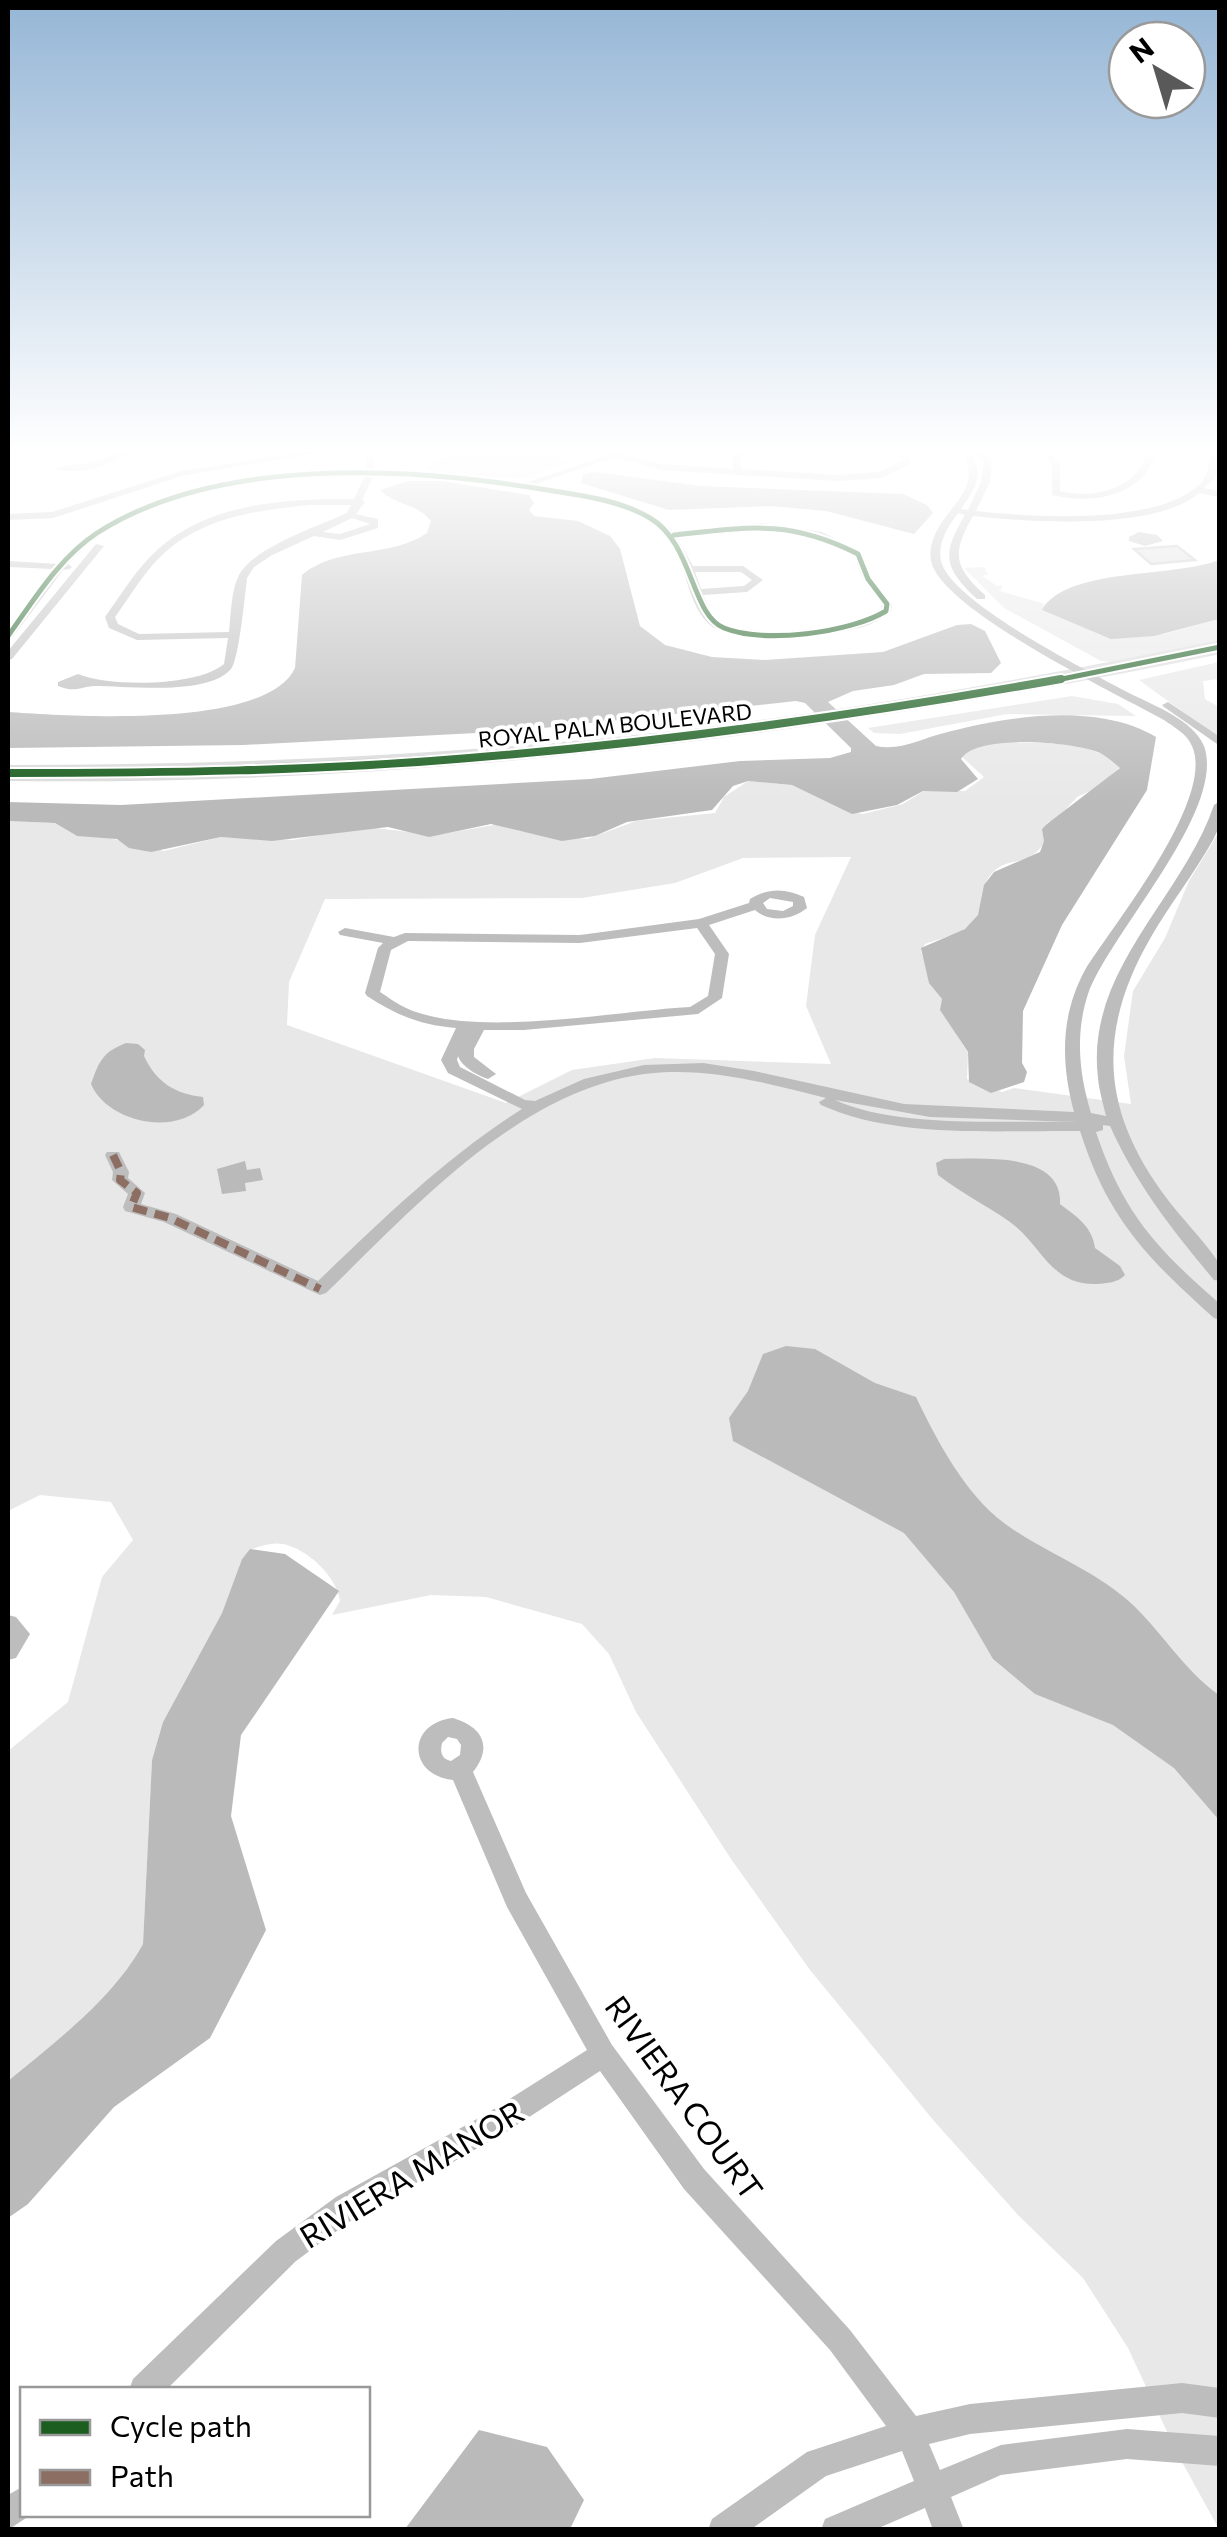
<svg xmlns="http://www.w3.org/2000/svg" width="1227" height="2537" font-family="Commissioner,sans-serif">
	<rect width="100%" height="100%" fill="#fff"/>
	<g fill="#e8e8e8" fill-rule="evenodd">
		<polygon points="455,449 532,449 573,462 521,479 424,470"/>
		<polygon points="984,567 988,574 982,576 997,586 1003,585 1000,591 1045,604 1042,606 1164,634 1219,619 1219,642 1115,662 1101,661 1004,608 964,568"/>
		<polygon points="1219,662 1219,679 1203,681 1205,699 1219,707 1219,738 1139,680"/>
		<polygon points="1072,696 1118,704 1136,716 1007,714 900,734 874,733 868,728"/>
		<path d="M992,742C1037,744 1083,738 1122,765L1099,787L1077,797L1057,819L1047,823L1049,834C1030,872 1013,853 993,872C982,883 985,894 982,908C977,931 944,937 925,944L921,951L935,990L942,999L941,1010L968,1053L967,1079L1002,1092L1014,1088L1131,1104L1124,1056L1133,991L1165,938L1189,881L1219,832V2529L1177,2453L1128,2348L1083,2278L1019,2216L934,2121L810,1970L731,1859L636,1712L609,1654L582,1624L486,1597L431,1595L332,1615L340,1601C337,1577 308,1549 283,1544C272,1542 260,1546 250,1550L242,1559L222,1613L163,1722L152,1760L143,1944C113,1999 55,2042 8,2081V1751L68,1702L102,1577L133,1540L111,1502L40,1495L8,1511V821L55,823L77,836L105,837L164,851L221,837L293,840L366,827L436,835L500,824L519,831L587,839L636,821L715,813L724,797L748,781L792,785L847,811L863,814L903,804L925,790L965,791L984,777L961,756L970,748ZM851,857L815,935L806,1006L831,1064L655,1058L572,1070L506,1103L287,1025L289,982L325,899L582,898L675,883L743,858Z"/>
	</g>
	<g fill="#bababa">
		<polygon points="594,472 701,486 903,494 927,505 933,513 914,534 826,511 770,506 669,510 581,483 583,474"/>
		<path d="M408,481H442L529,495L534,503L529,510L534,516L578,521L610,536L620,549L640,626L665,645L712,657L765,660L883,652L957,625L971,624L985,631L1001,663L991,673L924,674L894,685L853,691L828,702L876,746C901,751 920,739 944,733C1008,716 1097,702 1156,737L1147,790L1062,925L1023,1011L1022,1063L1027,1072L1024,1082L991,1093L969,1082L968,1052L940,1010L942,999L929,983L921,948L965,929L978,915L984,885L994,872L1040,852L1044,841L1042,829L1047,824L1120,768C1114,763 1108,757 1100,753C1074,742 976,733 961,759L978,779L957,792L923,791L897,805L852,814L792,785L748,781L733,786L712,810L627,822L595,836L562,841L491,824L429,837L388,827L272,841L221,837L151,852L129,848L117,839L77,836L55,823L8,821V802L121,805L590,779L740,761L830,758L851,752V748L805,703L796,701L515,731L243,745L8,748V712C69,716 266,730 295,668L302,575C337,545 389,559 427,533L431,521C417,503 394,505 380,490Z"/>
		<path d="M1219,560V619L1154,636L1111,639L1042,610C1066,567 1174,578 1219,560Z"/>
		<path d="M126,1043L138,1044L145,1050L144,1056C156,1082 175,1094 203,1097L204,1105C175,1137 107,1122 91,1084C99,1061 103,1052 126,1043Z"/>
		<path d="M944,1159C981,1159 1063,1151 1060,1204C1077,1217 1092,1226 1095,1248L1120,1266L1125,1275C1117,1283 1108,1283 1096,1284C1050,1285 1042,1245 1010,1222C986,1205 961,1193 938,1175L936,1163Z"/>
		<polygon points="245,1161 247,1170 260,1168 263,1180 245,1183 246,1191 222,1194 217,1169"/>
		<path d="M786,1346L815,1349L875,1383L916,1397C936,1439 965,1494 1004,1523C1046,1554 1095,1569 1134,1606C1164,1635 1184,1670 1219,1695V1820L1174,1768L1113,1725L1035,1694L993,1659L954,1592L904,1533L733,1441L729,1418L748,1391L763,1354Z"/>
		<path d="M250,1549L285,1554L339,1591L241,1735L231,1816L266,1930L210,2038L114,2107L28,2204L8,2218V2081C55,2042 113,1999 143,1944L152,1760L163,1722L222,1613L242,1559Z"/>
		<polygon points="479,2430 547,2447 584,2500 570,2529 405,2529"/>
	</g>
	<polygon fill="#dcdcdc" stroke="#c4c4c4" stroke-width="2.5" points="1177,546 1195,560 1151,564 1134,549"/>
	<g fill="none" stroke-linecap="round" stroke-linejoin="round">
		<g stroke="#dbdbdb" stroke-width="6">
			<path id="major" d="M1220,643V651C820,733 416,783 8,778V768C211,768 412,760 614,740C817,720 1019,684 1220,643Z"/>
		</g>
		<g fill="#bdbdbd" fill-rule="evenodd">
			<path d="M124,449H134C115,465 77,477 54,468L93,462Z"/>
			<polygon points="320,449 340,449 182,476 53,518 8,520 8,514 52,512 181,471"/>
			<path d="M365,449H373L374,472L447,475L522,484L607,455L592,449H606L661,464L733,469V458L740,449H748L741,458V469L838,475L879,472L903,461L896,449H904L911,464L881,478L838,481L661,470L616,457L533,485C579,493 640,497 673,532L762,523L822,532L861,552L873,579L892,604L891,611C884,617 875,623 865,626C835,637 733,647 709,624C678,593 692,542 642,517C612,503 579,498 546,493C489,483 431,476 373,477L362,500L365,502L356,514L378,519V528L340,540L314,536L272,555L254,567L247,578C245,595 239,659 231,669C208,696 128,686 95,686C79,687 75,693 58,686V682L78,674C109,687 197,687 224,664L228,638L137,640L109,628L105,617C121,595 136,569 157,550C208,503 287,498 354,499L364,477C264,478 140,486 68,564L72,567L70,569L63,570L12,638L8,639V629L53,569L8,567V561L58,564C134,482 261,473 366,472ZM310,505H351L347,513C319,526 251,548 238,577C231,592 231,615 229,632L139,634L118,624L115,617C129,598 141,577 157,560C197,518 256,510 310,505ZM352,518L370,524L340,534L323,532ZM762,529L817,536L854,556L863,579L882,604L881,610C872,615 863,621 853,623C827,630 751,636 726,626C713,620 709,607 703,595L747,592L763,580L743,566H693L677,538ZM695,572H741L752,580L744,586L701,589Z"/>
			<path d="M961,449H969C985,475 977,486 961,509L968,510L981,482L984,463L972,449H981L992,463L990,482L976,511C1031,517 1167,527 1204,479C1209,472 1210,458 1212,449H1220L1215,478L1204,488L1220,491V497L1199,493C1156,531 1029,522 973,516C952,553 953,566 985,595V599H977C944,568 941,555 965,515L958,513C948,527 937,543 941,561C951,603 1092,673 1131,694C1155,706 1193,720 1204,746C1227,810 1110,933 1088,994C1075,1034 1079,1073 1091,1113L1106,1116C1103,1103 1099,1090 1098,1078C1085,970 1182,899 1214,805L1220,801V825L1213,840C1194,874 1170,904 1151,937C1096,1032 1101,1112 1168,1200C1177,1213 1217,1255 1220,1266C1221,1271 1220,1276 1220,1281L1214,1280C1173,1231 1136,1184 1110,1126L1103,1125V1130L1096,1132C1123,1213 1156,1248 1220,1304V1320L1214,1318C1147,1258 1108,1219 1080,1131C999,1130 895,1139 821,1105L819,1102L826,1098C767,1083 705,1066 644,1074C517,1092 414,1208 326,1293L320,1295L164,1222L125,1211L123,1207L128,1194L112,1180L113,1172L105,1155L107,1152H119L129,1172L128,1178L145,1193L141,1204L176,1214L318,1281C383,1219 446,1157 522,1109L448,1073L441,1060L456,1028C420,1025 396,1015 367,996L365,993L378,948L383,943L340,935L338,932L345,928L394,937L405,933L580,935L699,919L749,903L750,899C768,888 785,888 804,897L807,908C792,920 770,923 755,910L709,925L729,954L722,998L698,1014L524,1030H484L474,1049V1057L496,1074L488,1079C478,1076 461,1066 458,1056L457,1060L460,1067L525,1100L535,1101L584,1079L644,1065L703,1063L754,1071L904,1104L1074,1112C1061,1063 1060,1016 1085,970C1113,925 1216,799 1192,746C1187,734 1174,727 1164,720C1113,692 955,616 933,567C929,558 930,546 934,537C948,503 985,489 961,449ZM770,898L793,902V906L783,911L767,909L763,903ZM697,928L715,954L708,996L690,1007C614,1011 473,1039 406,1008C397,1004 388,997 380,992L391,950L408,941L580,943ZM835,1100L930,1117L1077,1122C1006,1120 898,1129 835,1100Z"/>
			<path d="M1039,449H1048L1060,465V491C1095,500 1140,488 1148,449H1156C1148,496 1092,505 1052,495V465Z"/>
			<polygon points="1139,532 1157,535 1163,541 1145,546 1129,541 1129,537"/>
			<polygon points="96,544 104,546 12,659 8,660 8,651"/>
			<polygon points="1168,702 1220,737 1220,746 1164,707 1162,705"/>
			<polygon points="8,1615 16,1617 30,1634 16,1658 8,1660"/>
			<path d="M453,1718C483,1727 493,1747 473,1772L526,1893L612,2045L704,2169L850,2330L916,2416L970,2404L1182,2383L1220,2388V2418L1182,2413L970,2434L929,2444L940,2470L1001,2445L1127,2429L1220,2436V2466L1127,2459L1001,2475L951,2497L964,2530H933L925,2508L874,2530H821L825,2519L914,2481L902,2451L826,2476L750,2530H708L712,2519L807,2452L886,2426L830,2350L684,2189L600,2071L506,2132L356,2217L296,2261L166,2390H129L133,2379L276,2241L336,2197L486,2114L587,2050L507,1907L453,1780C407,1775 407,1723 453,1718ZM448,1737L457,1739L461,1745L460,1755L451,1761C441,1759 440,1751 442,1743Z"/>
			<polygon points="22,2487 22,2514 32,2514 8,2530 8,2495"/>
		</g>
		<use href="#major" fill="#bdbdbd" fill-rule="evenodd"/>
		<polyline stroke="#8d6e63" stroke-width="8" stroke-dasharray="14 8" stroke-linecap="butt" points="113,1155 121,1172 120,1180 137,1193 131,1207 170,1218 320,1289"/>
		<g stroke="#fff" stroke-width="9">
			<g id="cycleway-far1">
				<path d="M8,636C34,600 59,558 97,533C217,456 406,467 541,489C577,495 618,499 650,518C693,543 691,615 724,628C764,644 850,633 886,611L887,604L868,579L858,554C789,519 748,527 674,535"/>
				<polyline points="1047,682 1220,647"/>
			</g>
		</g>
		<g stroke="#fff" stroke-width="12">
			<path id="cycleway" d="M8,773C162,773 316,771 469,758C668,742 865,714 1061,679"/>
		</g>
		<use href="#cycleway-far1" stroke="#1b5e20" stroke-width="5"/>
		<use href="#cycleway" stroke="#1b5e20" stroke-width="8"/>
	</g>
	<linearGradient id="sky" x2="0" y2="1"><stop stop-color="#95b6d6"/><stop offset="0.56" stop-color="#fff"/><stop offset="1" stop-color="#fff" stop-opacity="0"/></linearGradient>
	<rect width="1227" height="804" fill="url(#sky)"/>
	<g text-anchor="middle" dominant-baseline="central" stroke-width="8" stroke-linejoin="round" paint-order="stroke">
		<g font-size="22" fill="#000" stroke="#fff">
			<text transform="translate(615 725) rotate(-6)">ROYAL PALM BOULEVARD</text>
		</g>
		<g font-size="32" fill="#000" stroke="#fff">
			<text transform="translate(685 2097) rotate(54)">RIVIERA COURT</text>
			<text transform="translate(411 2173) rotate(-31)">RIVIERA MANOR</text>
		</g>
	</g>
	<rect width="1227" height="2537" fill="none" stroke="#000000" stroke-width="20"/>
	<rect x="20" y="2387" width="350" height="130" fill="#ffffff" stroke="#999999" stroke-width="2.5"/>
	<rect x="40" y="2420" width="50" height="15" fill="#1b5e20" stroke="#999999" stroke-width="2.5"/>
	<text x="110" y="2437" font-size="30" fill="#000000">Cycle path</text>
	<rect x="40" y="2470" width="50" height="15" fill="#8d6e63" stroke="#999999" stroke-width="2.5"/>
	<text x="110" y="2487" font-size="30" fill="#000000">Path</text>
	<g transform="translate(1157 70) rotate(322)"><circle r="48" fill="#ffffff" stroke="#999999" stroke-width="2.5"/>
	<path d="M0-8L18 38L0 25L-18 38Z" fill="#595959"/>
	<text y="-15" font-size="28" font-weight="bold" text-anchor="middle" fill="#000000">N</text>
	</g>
</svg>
